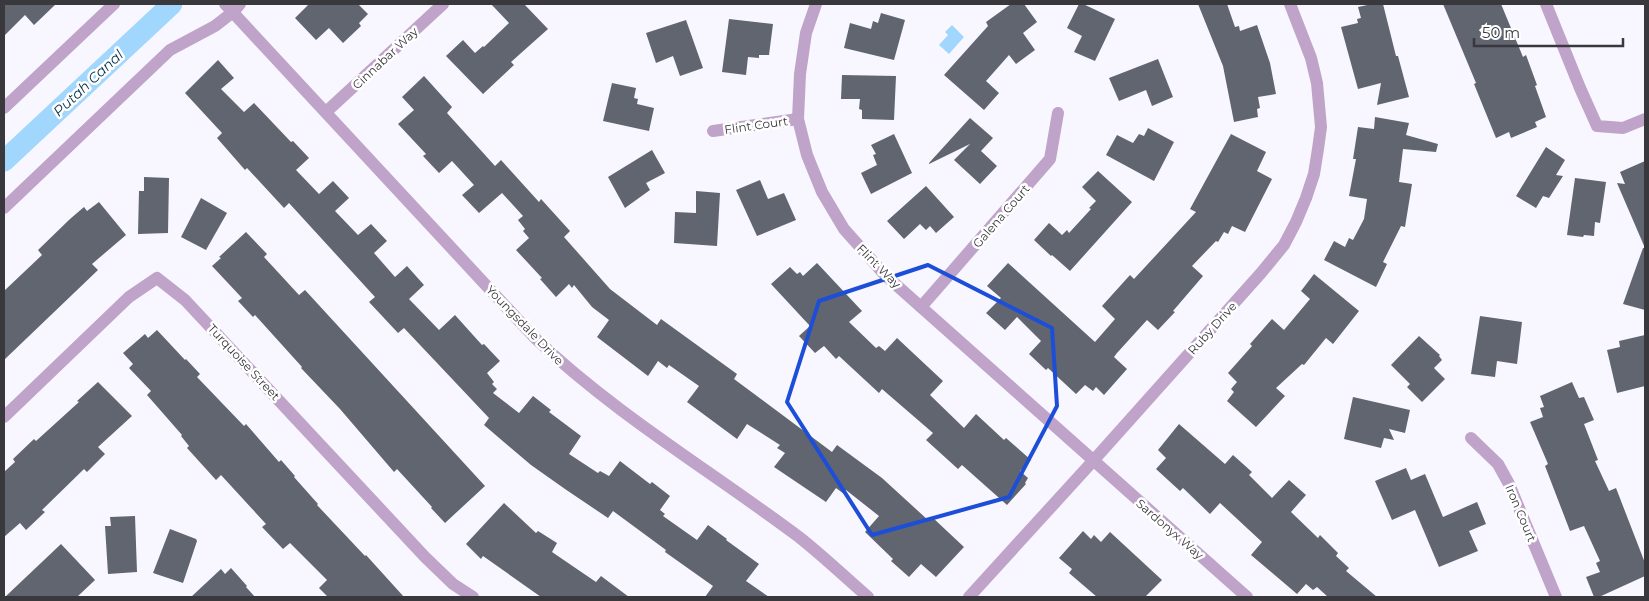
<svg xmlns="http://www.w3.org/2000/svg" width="1649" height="601" font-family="Montserrat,sans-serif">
	<rect width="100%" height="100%" fill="#f8f7ff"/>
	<polygon fill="#a1d6fd" points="952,25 964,37 949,54 939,45 948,35 945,32"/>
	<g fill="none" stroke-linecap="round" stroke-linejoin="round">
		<polyline stroke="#a1d6fd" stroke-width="21" points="4,161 172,4"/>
	</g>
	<g fill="#606570">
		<polygon points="4,4 56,4 34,25 25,15 4,36"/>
		<polygon points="309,4 358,4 368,14 359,23 361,26 343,43 329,28 316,40 295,18"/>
		<polygon points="491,4 524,4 548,29 511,62 514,65 483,94 446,56 463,40 475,53 483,46 484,47 509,23"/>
		<polygon points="1011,4 1024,4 1037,22 1023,33 1035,50 1016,64 1009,55 986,81 999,93 984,110 944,75 988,26 986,22"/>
		<polygon points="1079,4 1083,4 1115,19 1095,61 1074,52 1082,36 1067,28"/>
		<polygon points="1198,4 1227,4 1235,27 1239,26 1240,31 1257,25 1270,63 1276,94 1258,97 1260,108 1257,109 1258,117 1234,122 1223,66"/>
		<polygon points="1372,4 1383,4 1396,56 1398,56 1409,97 1377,105 1381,83 1358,89 1341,27 1358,23 1357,19 1361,18 1358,7"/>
		<polygon points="1443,4 1501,4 1523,57 1526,55 1537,85 1535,86 1546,117 1535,122 1537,127 1511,138 1509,132 1496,138 1474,84 1476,83"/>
		<polygon points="881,13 905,20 894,60 844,48 850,23 871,29 873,21 878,23"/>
		<polygon points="729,19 773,24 769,55 759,55 759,58 748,57 746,75 722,72"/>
		<polygon points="686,20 703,68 680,76 673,56 656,63 646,33"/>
		<polygon points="1158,59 1173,97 1152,106 1146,90 1119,101 1109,78"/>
		<polygon points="218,60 234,78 221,89 244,112 254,103 291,142 293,141 309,158 296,170 319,194 333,181 349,198 335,211 358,235 371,224 387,241 374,253 395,277 407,266 424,285 409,299 439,330 455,315 482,345 484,344 500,361 487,373 494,382 492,384 497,389 493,393 519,413 533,396 551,410 549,412 581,436 569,454 598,473 600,471 609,476 620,461 650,484 652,482 670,496 660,510 665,514 663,516 697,540 708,525 727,539 726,540 759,564 746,581 769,597 705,597 713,586 665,552 666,550 613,511 608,518 565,489 531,465 484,425 489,418 404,328 398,333 369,302 375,297 289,203 284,208 247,168 245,170 217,138 222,133 185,93"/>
		<polygon points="842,75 896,76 894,120 862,119 862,110 859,109 860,99 841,99"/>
		<polygon points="424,76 452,107 447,113 495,166 501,160 539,202 541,199 570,231 564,237 610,289 657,325 661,319 737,374 734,379 832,452 837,445 882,478 929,521 932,517 964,547 936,577 921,564 909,577 891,561 893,559 865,532 879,516 846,490 844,494 836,488 826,502 774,467 785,453 777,448 780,445 747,424 737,439 687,402 699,386 669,365 667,368 658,361 648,376 597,337 609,320 592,307 574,285 572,288 569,284 556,297 540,279 542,278 516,250 529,238 523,231 525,229 518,220 523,216 502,193 479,213 462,195 474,185 452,161 439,173 423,156 426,154 398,124 414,110 402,97"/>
		<polygon points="612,83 636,88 634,98 638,99 637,104 654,108 649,131 603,121"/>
		<polygon points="1375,117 1409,123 1406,135 1438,144 1436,152 1403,149 1399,182 1412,184 1405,227 1401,226 1383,262 1387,264 1376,287 1324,260 1334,241 1345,247 1349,238 1353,240 1364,219 1367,199 1349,196 1356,159 1353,159 1358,127 1374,129"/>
		<polygon points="970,118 993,138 981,151 997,166 980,184 954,160 970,144 929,164 929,163"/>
		<polygon points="1148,128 1174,142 1154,181 1106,155 1117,135 1133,143 1139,134 1144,136"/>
		<polygon points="894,134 912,173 871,194 861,173 877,165 873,155 876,154 871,145"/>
		<polygon points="1231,134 1266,152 1257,171 1272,179 1245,232 1232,226 1228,234 1224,232 1218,242 1216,241 1192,266 1203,276 1173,311 1175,312 1158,330 1147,320 1117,353 1114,357 1127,369 1104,395 1096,387 1093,391 1085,385 1076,394 1048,368 1046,370 1029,354 1041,341 1017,317 1005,330 986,313 1001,298 987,286 1008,263 1095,342 1115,319 1102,306 1130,275 1134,279 1196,212 1190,209"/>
		<polygon points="1546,147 1565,160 1556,175 1563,176 1549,198 1543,196 1536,208 1516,196"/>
		<polygon points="652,150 665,173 646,183 650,190 625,208 608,177"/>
		<polygon points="1645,161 1645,248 1617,183 1625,184 1620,172"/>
		<polygon points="1098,171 1132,202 1070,271 1052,255 1051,256 1034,240 1049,223 1062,235 1067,230 1069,233 1091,209 1089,208 1096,201 1082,187"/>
		<polygon points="144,177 169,178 168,233 138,234 139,191 144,191"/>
		<polygon points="1575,178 1606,182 1600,223 1595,222 1594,236 1584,235 1583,237 1567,235"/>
		<polygon points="760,180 768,199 784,193 796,220 757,236 736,190"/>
		<polygon points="926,186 954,217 936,233 930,226 926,230 920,224 904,239 887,221"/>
		<polygon points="696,191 720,193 717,246 674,243 675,212 696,213"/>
		<polygon points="201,198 227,213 206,250 181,237"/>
		<polygon points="99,202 126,235 92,264 98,270 4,360 4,291 42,255 38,250 70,219 84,207 87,211"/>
		<polygon points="246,232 267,254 264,257 299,295 305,290 485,486 445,523 431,508 432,507 397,469 394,472 340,409 301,368 302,367 255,315 253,317 238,301 242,298 212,266 221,258 219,257"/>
		<polygon points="1643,248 1645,248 1645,310 1623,304"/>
		<polygon points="817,263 862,311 849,322 876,348 879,346 885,351 897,338 943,381 930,395 964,428 976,414 1004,440 1006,438 1031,460 1020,471 1028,478 1025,483 1026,484 1007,505 962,465 958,469 926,440 933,433 882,389 879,393 839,356 836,359 824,346 815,353 799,336 810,326 771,284 790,267 797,274 800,272 803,276"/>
		<polygon points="1314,274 1359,311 1333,344 1326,338 1304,365 1302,364 1276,388 1285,396 1256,427 1227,401 1234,392 1231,389 1237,382 1228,373 1252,346 1250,344 1272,319 1284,330 1310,299 1301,291"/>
		<polygon points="1480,316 1522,322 1517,364 1497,361 1495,377 1471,374"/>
		<polygon points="157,330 185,360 186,359 200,374 197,377 244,426 246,424 279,462 281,460 295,476 294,477 318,504 317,505 365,556 366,555 404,597 328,597 319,588 327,580 290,543 283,549 262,527 266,524 221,475 216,480 187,448 189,446 181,436 182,435 147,395 151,391 129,368 133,364 123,353 145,334 148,338"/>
		<polygon points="1645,335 1645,386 1617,393 1607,350 1620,347 1619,341"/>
		<polygon points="1419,336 1440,355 1439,356 1442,360 1434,368 1445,379 1422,402 1407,387 1410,384 1391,365"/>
		<polygon points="98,382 132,416 98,447 105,454 87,472 84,469 42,510 45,512 26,530 20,523 4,537 4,472 15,462 13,459 34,439 36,441 79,402 77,401"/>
		<polygon points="1572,382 1579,398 1584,397 1594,420 1584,424 1598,460 1595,461 1609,491 1616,488 1645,563 1645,576 1599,597 1594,597 1586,577 1600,572 1596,563 1600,561 1584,526 1570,531 1545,466 1548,464 1530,422 1543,417 1540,408 1544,407 1540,396"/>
		<polygon points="1353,397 1410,410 1405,433 1389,429 1394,440 1384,438 1381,448 1344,439"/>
		<polygon points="1179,424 1225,464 1233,455 1252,472 1249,475 1272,498 1289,480 1306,495 1291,512 1318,538 1320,535 1338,553 1336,556 1349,568 1346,571 1377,597 1328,597 1317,587 1313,590 1306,584 1297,594 1251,555 1262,542 1220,503 1210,514 1183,488 1180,491 1156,469 1166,458 1158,450"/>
		<polygon points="1406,468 1411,480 1425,474 1443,517 1477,502 1486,524 1469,531 1478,551 1439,567 1415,510 1392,520 1375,481"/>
		<polygon points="504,503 536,533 538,531 557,543 552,552 596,582 601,576 629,597 541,597 483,556 481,559 466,544"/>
		<polygon points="135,516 137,572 108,574 105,526 111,526 110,517"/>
		<polygon points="170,529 196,539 197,541 183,583 153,573"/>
		<polygon points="1083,531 1091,539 1094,535 1101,542 1110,532 1162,580 1145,597 1097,597 1069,573 1072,569 1059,558"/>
		<polygon points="61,544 95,580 77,597 5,597"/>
		<polygon points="231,568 247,586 246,587 255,597 191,597 221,569 225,574"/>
	</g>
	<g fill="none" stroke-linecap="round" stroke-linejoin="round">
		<g stroke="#bfa3c9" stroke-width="12">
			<path d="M225,4L535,338C615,414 711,471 799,537C823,556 845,577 868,597"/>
			<polyline points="816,4 806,33 800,74 798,119 807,155 822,192 844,229 885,275 1247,597"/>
			<polyline points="1546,4 1580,88 1597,126 1623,128 1645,119"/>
			<polyline points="4,108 114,4"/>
			<polyline points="326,112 443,4"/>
			<polyline points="713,131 798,119"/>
			<polyline points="4,208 170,50 215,26 233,12 240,4"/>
			<polyline points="921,307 1050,159 1058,113"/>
			<polyline points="4,417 129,297 157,278 185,300 425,557 453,584 473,597"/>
			<polyline points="1471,438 1498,464 1509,484 1556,597"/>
			<polyline points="969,597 1093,461 1261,273 1284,245 1296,222 1306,198 1314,174 1318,149 1321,127 1317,83 1311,58 1290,4"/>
		</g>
	</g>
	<path fill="none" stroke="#1d4ed8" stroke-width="4" stroke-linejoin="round" d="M928,265L1052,328L1057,406L1009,497L872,535L787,402L819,301Z"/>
	<g text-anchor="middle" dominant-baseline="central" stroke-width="5" stroke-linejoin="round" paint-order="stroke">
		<g font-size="12" fill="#38383d" stroke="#fff">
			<text transform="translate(385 58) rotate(-43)">Cinnabar Way</text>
			<text transform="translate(756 125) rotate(-8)">Flint Court</text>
			<text transform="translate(1001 216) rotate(-49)">Galena Court</text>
			<text transform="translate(879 266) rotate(45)">Flint Way</text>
			<text transform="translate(525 325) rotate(46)">Youngsdale Drive</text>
			<text transform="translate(1212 328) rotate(-48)">Ruby Drive</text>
			<text transform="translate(244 362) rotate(47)">Turquoise Street</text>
			<text transform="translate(1521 513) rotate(67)">Iron Court</text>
			<text transform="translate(1170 529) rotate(41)">Sardonyx Way</text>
		</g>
		<g font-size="14" font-style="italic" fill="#043049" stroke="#fff">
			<text transform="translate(88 83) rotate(-43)">Putah Canal</text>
		</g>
	</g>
	<rect width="1649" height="601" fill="none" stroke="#38383d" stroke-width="10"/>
	<path d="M1474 38v8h149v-8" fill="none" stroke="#38383d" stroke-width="2.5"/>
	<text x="1482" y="38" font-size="15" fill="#38383d" stroke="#ffffff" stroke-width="4" paint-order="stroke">50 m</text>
</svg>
